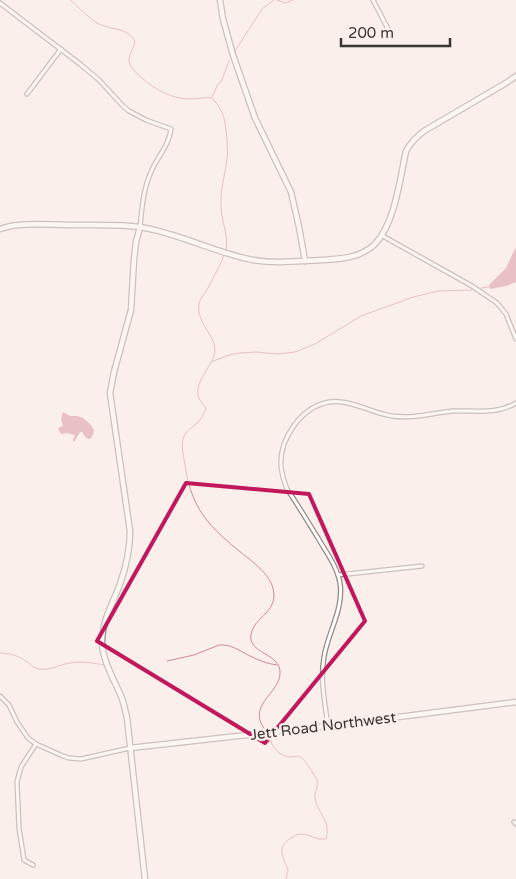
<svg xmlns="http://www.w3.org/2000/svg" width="516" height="879" font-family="'Varela Round',sans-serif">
	<rect width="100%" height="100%" fill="#faefea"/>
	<g fill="#d2889b">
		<polygon points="516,247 516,282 506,286 490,289 489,285 506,268"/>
		<polygon points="63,412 70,416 77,416 83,418 91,425 94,430 93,435 90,439 86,438 82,432 80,432 74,442 73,440 75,435 66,433 62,434 59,431 58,428 63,426 61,419"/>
	</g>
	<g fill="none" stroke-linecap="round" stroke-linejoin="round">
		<g stroke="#d2889b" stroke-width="1">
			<path d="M70,0C79,7 87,17 97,23C112,31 125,26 135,41C134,47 129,55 129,60C129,67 137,74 142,78C156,90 170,98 188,99C196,99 204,97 212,98C225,112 225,121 227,140C227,146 228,153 227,159C225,175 220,190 221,205C221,221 229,235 226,251"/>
			<polyline points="277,0 285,3 293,0"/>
			<polyline points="235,51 262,9 274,0"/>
			<polyline points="212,97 218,84 221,82 229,61"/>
			<path d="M224,255C220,266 214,276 209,286C206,292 201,297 199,303C198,308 199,314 201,319C205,329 215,339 215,350C215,364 195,379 198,396C200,402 204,404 206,409C203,415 200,421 195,425C190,429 185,432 183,439C181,448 184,457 185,465C188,487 195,507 210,524C218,533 228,542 238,550C252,562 274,575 274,596C274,613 254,618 251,634C247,654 282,653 280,674C279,694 245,706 266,731"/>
			<polyline points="481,288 489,287"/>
			<polyline points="211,362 229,355 239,353 256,352 278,354 295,352 315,344 361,316 413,297 439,291 472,290"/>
			<path d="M0,653C9,653 19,656 26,661C30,664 33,668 39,669C49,671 59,665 69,663C81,661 93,663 105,665"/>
			<path d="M167,661L194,655L219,645C231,644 240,651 250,656C258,660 268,664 277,665"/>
			<path d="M269,734C271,738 270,740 272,744C275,751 283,757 291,757C295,757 298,755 302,758C304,759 316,777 317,780C319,786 314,792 315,799C319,815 331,821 326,839C315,840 312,835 302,834C298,834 295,835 291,838C276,848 283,856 288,870L286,879"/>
		</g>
		<g stroke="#948a86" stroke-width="5.5">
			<g id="street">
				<polyline points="373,0 388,29"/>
				<path d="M0,3L80,64L99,80L123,106L129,111L146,120L171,129C169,146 157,157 151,172C143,190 142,208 140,227"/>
				<polyline points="27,94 61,49"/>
				<polyline points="381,235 472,286 497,303 506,314 516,339"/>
				<polyline points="338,575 422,566"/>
				<polyline points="0,696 9,705 17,722 28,738 36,744 63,756 69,758 81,759 130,748"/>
				<path d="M328,726C325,703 320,680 324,657C328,632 344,609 340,583C337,566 326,552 318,538C308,522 298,505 287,489C284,482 282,475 281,467C279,439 301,407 329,402C351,399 371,413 392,416C413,419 432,413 453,411C475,410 496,415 516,403"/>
				<polyline points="514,822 516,824"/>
				<polyline points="33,865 24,860 19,828 17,782 21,767 36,744"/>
			</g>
		</g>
		<g stroke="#948a86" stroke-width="7">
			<g id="secondary">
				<polyline points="220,0 223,19 233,55 255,118 291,192 299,227 305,261"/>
				<path d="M140,227L136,242L134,259L131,310L114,372L110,393L130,531C130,549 126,567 120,584C113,603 102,621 102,642C102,659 114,680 121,696C124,703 125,710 127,718L145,879"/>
				<path d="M0,229C6,227 12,225 19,225C36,223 54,225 72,225C93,225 120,224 140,227C179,233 215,253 253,260C276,264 299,261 322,260C340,259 361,258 375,244C395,223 400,179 406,151C411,142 416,137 424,131L506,83L516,76"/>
				<polyline points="130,748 328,726 516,702"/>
			</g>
		</g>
		<use href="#street" stroke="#fff" stroke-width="3"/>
		<use href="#secondary" stroke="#fff" stroke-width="4.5"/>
	</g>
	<path d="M0 0H516V879H0ZM186,483L309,494L365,621L265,743L97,641Z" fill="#faefea" fill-opacity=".55" fill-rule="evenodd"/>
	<path fill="none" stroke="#c2185b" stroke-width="4" stroke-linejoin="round" d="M186,483L309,494L365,621L265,743L97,641Z"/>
	<g text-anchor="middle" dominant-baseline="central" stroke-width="5" stroke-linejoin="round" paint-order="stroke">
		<g font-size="15" fill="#3a3634" stroke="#faefea">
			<text transform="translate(323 726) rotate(-7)">Jett Road Northwest</text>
		</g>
	</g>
	<path d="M341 38v8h109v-8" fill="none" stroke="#3a3634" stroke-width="2.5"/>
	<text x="348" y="38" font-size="15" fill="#3a3634" stroke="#faefea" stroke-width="4" paint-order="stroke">200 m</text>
</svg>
